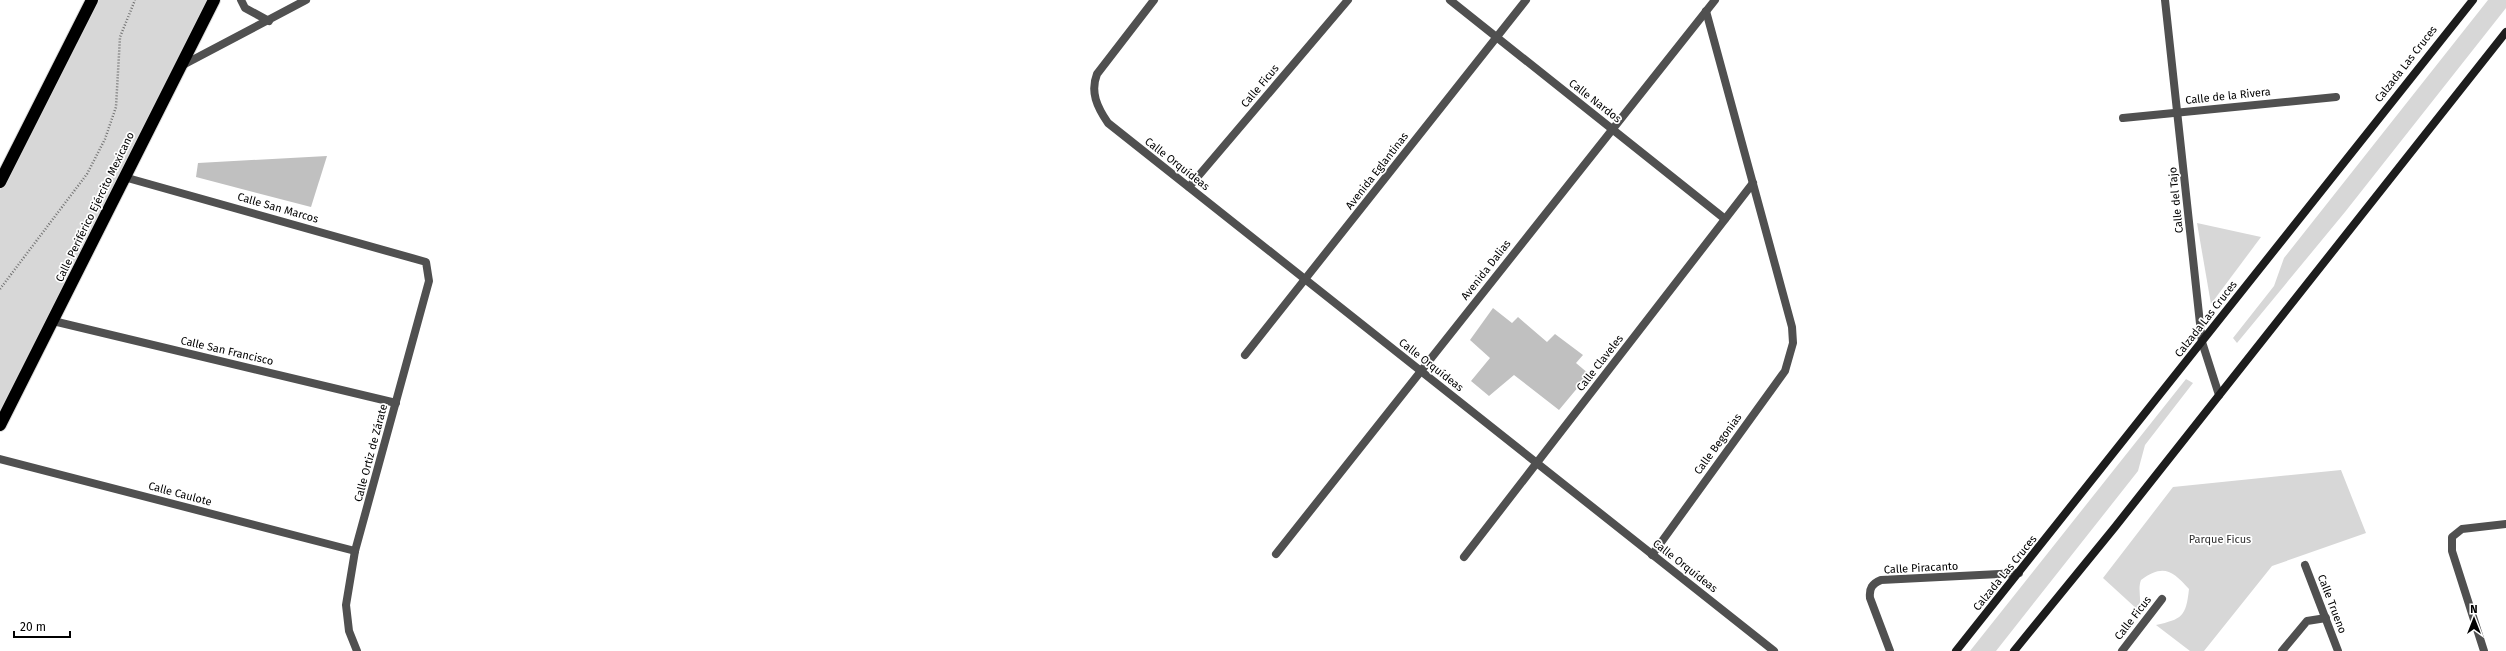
<svg xmlns="http://www.w3.org/2000/svg" width="2506" height="651" font-family="'Fira Sans',sans-serif">
	<rect width="100%" height="100%" fill="#fff"/>
	<g fill="#d7d7d7">
		<polygon points="95,0 212,0 0,420 0,190"/>
		<polygon points="2488,0 2506,0 2506,8 2345,212 2237,343 2233,338 2274,286 2284,258"/>
		<polygon points="2197,223 2261,237 2211,304"/>
		<polygon points="2186,379 2193,383 2145,445 2138,471 1996,651 1970,651"/>
		<path d="M2341,470L2366,533L2272,566L2204,651H2190L2156,625C2182,619 2186,617 2189,589C2172,570 2163,564 2141,580C2137,591 2143,600 2138,610L2103,578L2173,487Z"/>
	</g>
	<g fill="#c0c0c0">
		<polygon points="327,156 311,207 196,177 198,163"/>
		<polygon points="1493,308 1512,323 1518,317 1547,342 1555,334 1583,355 1576,363 1589,374 1559,410 1514,375 1489,396 1471,381 1490,358 1470,340"/>
	</g>
	<g fill="none" stroke-linecap="round" stroke-linejoin="round">
		<g stroke="#dbdbdb" stroke-width="14">
			<g id="highway">
				<polyline points="0,182 92,0"/>
				<polyline points="0,425 214,0"/>
			</g>
		</g>
		<polyline stroke="#727272" stroke-width="2.5" stroke-dasharray="1 2" stroke-linecap="butt" points="0,289 87,174 105,139 116,107 120,37 135,0"/>
		<g stroke="#505050" stroke-width="8">
			<polyline points="241,0 245,8 269,21"/>
			<path d="M1154,0L1097,74C1090,92 1097,107 1108,123L1774,651"/>
			<polyline points="1450,0 1725,219"/>
			<polyline points="2165,0 2202,342 2219,395"/>
			<polyline points="181,66 306,0"/>
			<polyline points="2123,118 2336,97"/>
			<polyline points="124,177 426,262 429,281 355,551 346,605 349,631 357,651"/>
			<polyline points="1189,187 1348,0"/>
			<polyline points="53,321 396,403"/>
			<polyline points="1245,355 1526,0"/>
			<polyline points="0,459 355,551"/>
			<polyline points="1276,554 1715,0"/>
			<polyline points="1652,555 1785,371 1793,343 1792,327 1706,11"/>
			<polyline points="1464,557 1753,183"/>
			<polyline points="2305,565 2338,651"/>
			<path d="M1890,651L1870,598C1869,588 1872,584 1881,580L2019,573"/>
			<polyline points="2122,651 2162,599"/>
			<polyline points="2282,651 2307,621 2326,618"/>
			<polyline points="2484,651 2452,551 2452,537 2462,529 2506,524"/>
		</g>
		<g stroke="#1d1d1d" stroke-width="8">
			<polyline points="1956,651 2473,0"/>
			<polyline points="2014,651 2115,527 2506,32"/>
		</g>
		<use href="#highway" stroke="#000" stroke-width="12"/>
	</g>
	<g text-anchor="middle" dominant-baseline="central" stroke-width="3.5" stroke-linejoin="round" paint-order="stroke">
		<g font-size="11" fill="#000" stroke="#fff">
			<text transform="translate(2406 64) rotate(-52)">Calzada Las Cruces</text>
			<text transform="translate(1260 86) rotate(-50)">Calle Ficus</text>
			<text transform="translate(2228 96) rotate(-6)">Calle de la Rivera</text>
			<text transform="translate(1595 101) rotate(38)">Calle Nardos</text>
			<text transform="translate(1177 164) rotate(38)">Calle Orquídeas</text>
			<text transform="translate(1377 171) rotate(-52)">Avenida Eglantinas</text>
			<text transform="translate(2176 200) rotate(-96)">Calle del Tajo</text>
			<text transform="translate(95 207) rotate(-64)">Calle Periférico Ejército Mexicano</text>
			<text transform="translate(278 208) rotate(16)">Calle San Marcos</text>
			<text transform="translate(1486 270) rotate(-52)">Avenida Dalias</text>
			<text transform="translate(2206 319) rotate(-52)">Calzada Las Cruces</text>
			<text transform="translate(227 351) rotate(13)">Calle San Francisco</text>
			<text transform="translate(1600 363) rotate(-52)">Calle Claveles</text>
			<text transform="translate(1431 365) rotate(38)">Calle Orquídeas</text>
			<text transform="translate(1718 444) rotate(-54)">Calle Begonias</text>
			<text transform="translate(371 453) rotate(-75)">Calle Ortiz de Zárate</text>
			<text transform="translate(180 494) rotate(15)">Calle Caulote</text>
			<text transform="translate(1685 566) rotate(38)">Calle Orquídeas</text>
			<text transform="translate(1921 568) rotate(-3)">Calle Piracanto</text>
			<text transform="translate(2005 573) rotate(-51)">Calzada Las Cruces</text>
			<text transform="translate(2332 604) rotate(69)">Calle Trueno</text>
			<text transform="translate(2133 618) rotate(-52)">Calle Ficus</text>
		</g>
		<g font-size="11" fill="#2e2e2e" stroke="#fff">
			<text x="2220" y="539">Parque Ficus</text>
		</g>
	</g>
	<g transform="translate(2474 619)" stroke="#ffffff" stroke-width="3" paint-order="stroke">
	<path d="M0-3L7 15L0 10L-7 15Z" fill="#000000"/>
	<text y="-6" font-size="11" font-weight="bold" text-anchor="middle" fill="#000000">N</text>
	</g>
	<path d="M14 631v6h56v-6" fill="none" stroke="#000000" stroke-width="2"/>
	<text x="20" y="631" font-size="12" fill="#000000" stroke="#ffffff" stroke-width="3" paint-order="stroke">20 m</text>
</svg>
